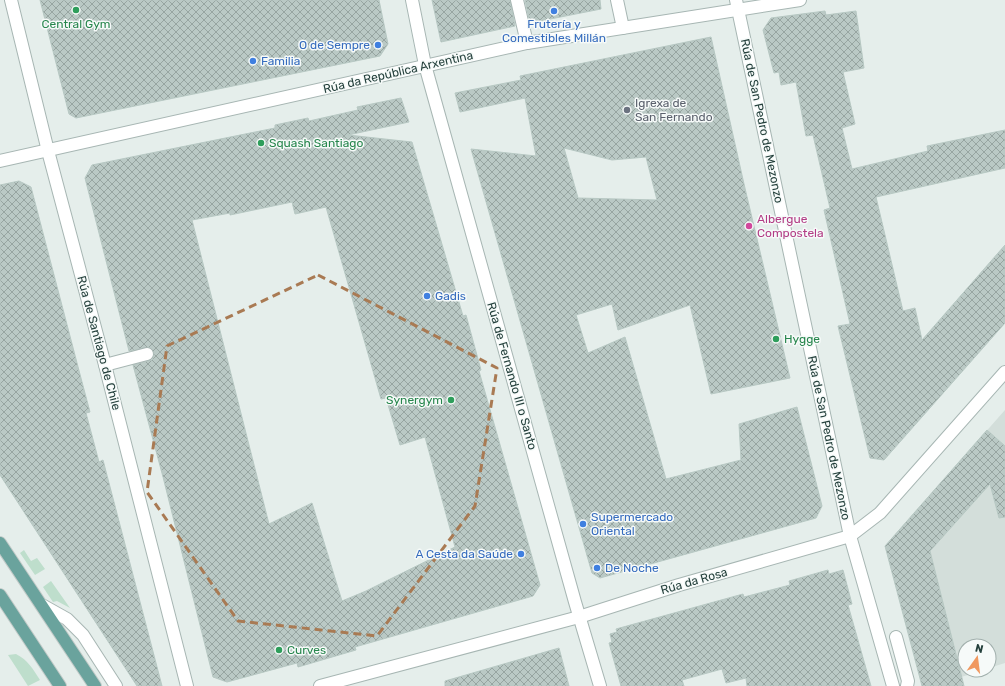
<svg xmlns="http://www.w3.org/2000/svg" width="1005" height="686" font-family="Rubik,sans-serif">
	<defs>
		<pattern id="building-cross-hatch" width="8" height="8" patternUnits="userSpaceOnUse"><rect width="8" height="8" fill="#bac9c5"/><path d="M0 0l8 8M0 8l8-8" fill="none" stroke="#97a5a1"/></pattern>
	</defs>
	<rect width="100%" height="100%" fill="#e5eeeb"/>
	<polygon fill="#d3deda" points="1005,410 1005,663 989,668 989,646 965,646 965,670 984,670 932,686 887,544"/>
	<g fill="#bedecc">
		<polygon points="24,550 31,561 37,558 45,569 35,575 20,553"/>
		<polygon points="51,581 70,608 57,601 53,602 43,587"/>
		<path d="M16,654C28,660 33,669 40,680L28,686L8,655Z"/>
	</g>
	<g fill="url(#building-cross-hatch)" stroke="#b7c8c3" fill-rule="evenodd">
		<polygon points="40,0 379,0 388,44 380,56 76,118 69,114"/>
		<polygon points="432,0 510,0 515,26 441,42"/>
		<polygon points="525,0 600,0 601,9 530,23"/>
		<polygon points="825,11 826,15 856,11 864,68 843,72 855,124 842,128 852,169 928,151 927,146 1005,130 1005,168 876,197 903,311 915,308 922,340 1005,245 1005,323 884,460 870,458 838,326 850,324 824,210 830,208 813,135 806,136 796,82 781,85 779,72 774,73 763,30 771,18"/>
		<path d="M711,37L744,184L790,378L711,394L690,305L618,330L612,304L576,315L588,353L625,337L666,479L741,460L739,424L797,407L822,506L816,518L600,578L592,573L471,149L536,156L525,98L460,112L455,93L521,80L520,76ZM564,148L612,160L646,157L657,200L578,198Z"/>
		<path d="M401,98L409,122L348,135L412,142L463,316L466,315L481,370L479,371L540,585L533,596L355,647L356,650L298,667L297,663L227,682L213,677L163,477L133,365L152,360L154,356V352L149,347L129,351L85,178L92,165L275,128V125L308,118L309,121L358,110L357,107ZM292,202L295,214L326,207L381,399L386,398L400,445L425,437L455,547L366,591L342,601L312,503L269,524L192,220L230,213V215Z"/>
		<polygon points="19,181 31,187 82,382 90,412 86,413 99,462 103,460 162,686 137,686 0,475 0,185"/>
		<polygon points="987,430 1005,446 1005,517 999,518 990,484 930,551 964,686 922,686 885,546"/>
		<polygon points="828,570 829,574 843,570 852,604 848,605 871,686 747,686 746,678 726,683 722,669 682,680 684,686 621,686 609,643 612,642 610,634 617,632 616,629 743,594 744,597 790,585 789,581"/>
		<polygon points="559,648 569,686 445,686 445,681"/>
	</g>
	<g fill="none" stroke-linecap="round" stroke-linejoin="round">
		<g stroke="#a7b6b3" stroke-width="14">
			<g id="service">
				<polyline points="105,365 147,354"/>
				<polyline points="42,605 67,619 83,635 116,686"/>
				<polyline points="896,637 908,681 907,686"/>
			</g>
		</g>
		<g stroke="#a7b6b3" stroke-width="14">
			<g id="pedestrian">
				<polyline points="517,0 527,43"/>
				<polyline points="617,0 623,28"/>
			</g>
		</g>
		<g stroke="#a7b6b3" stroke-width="14">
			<g id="minor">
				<polyline points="11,0 48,151 105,365 187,686"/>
				<polyline points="412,0 425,65 575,602 600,686"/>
				<polyline points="736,0 850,536 893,686"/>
				<polyline points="0,161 527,43 800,0"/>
				<polyline points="320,686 579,617 679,585 850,536 880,513 1005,372"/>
			</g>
		</g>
		<g stroke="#c2cac8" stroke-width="14">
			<g id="primary">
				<polyline points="0,543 95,686"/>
				<polyline points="0,595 60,686"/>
			</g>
		</g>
		<use href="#service" stroke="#fff" stroke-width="12"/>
		<use href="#pedestrian" stroke="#fff" stroke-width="12"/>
		<use href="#minor" stroke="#fff" stroke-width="12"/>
		<use href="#primary" stroke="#6aa39d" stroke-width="12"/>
	</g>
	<path fill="none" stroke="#a97a53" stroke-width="3" stroke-dasharray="8 5" stroke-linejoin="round" d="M318,275L497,368L475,506L377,636L238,621L147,492L167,346Z"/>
	<g fill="#2e9e5b" stroke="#f6faf9" stroke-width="1.5">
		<circle cx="76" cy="10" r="4"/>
		<circle cx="261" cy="143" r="4"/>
		<circle cx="776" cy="339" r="4"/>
		<circle cx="451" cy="400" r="4"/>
		<circle cx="279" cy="650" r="4"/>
	</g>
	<g fill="#3f7fe0" stroke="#f6faf9" stroke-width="1.5">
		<circle cx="554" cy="11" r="4"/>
		<circle cx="378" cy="45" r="4"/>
		<circle cx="253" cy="61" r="4"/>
		<circle cx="427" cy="296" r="4"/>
		<circle cx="583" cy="524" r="4"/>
		<circle cx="521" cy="554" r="4"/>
		<circle cx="597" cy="568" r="4"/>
	</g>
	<circle fill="#6b7280" stroke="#f6faf9" stroke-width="1.5" cx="627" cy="110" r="4"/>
	<circle fill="#d1479c" stroke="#f6faf9" stroke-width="1.5" cx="749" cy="226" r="4"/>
	<g text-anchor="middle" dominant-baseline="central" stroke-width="3" stroke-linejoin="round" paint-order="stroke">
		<g font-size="12" fill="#27864d" stroke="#f6faf9" text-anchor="start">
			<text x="76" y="24" text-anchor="middle">Central Gym</text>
			<text x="269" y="143">Squash Santiago</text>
			<text x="784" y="339">Hygge</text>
			<text x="443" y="400" text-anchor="end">Synergym</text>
			<text x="287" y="650">Curves</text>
		</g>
		<g font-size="12" fill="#366cbe" stroke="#f6faf9" text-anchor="start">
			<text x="554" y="24" text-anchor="middle">Frutería y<tspan x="554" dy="14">Comestibles Millán</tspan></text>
			<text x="370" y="45" text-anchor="end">O de Sempre</text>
			<text x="261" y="61">Familia</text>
			<text x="435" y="296">Gadis</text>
			<text x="591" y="517">Supermercado<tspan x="591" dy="14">Oriental</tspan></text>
			<text x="513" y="554" text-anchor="end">A Cesta da Saúde</text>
			<text x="605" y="568">De Noche</text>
		</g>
		<g font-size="12" fill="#24403c" stroke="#f6faf9">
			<text transform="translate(398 72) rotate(-13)">Rúa da República Arxentina</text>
			<text transform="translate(762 121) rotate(78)">Rúa de San Pedro de Mezonzo</text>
			<text transform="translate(99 343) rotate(75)">Rúa de Santiago de Chile</text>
			<text transform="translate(512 376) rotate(74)">Rúa de Fernando III o Santo</text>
			<text transform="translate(829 438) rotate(78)">Rúa de San Pedro de Mezonzo</text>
			<text transform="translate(694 581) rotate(-16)">Rúa da Rosa</text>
		</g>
		<g font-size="12" fill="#5b616d" stroke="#f6faf9" text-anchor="start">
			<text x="635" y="103">Igrexa de<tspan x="635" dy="14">San Fernando</tspan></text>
		</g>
		<g font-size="12" fill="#b23c85" stroke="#f6faf9" text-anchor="start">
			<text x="757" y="219">Albergue<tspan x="757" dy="14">Compostela</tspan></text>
		</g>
	</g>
	<g transform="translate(977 658) rotate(14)"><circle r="19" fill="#f6faf9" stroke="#a2b0ad"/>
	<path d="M0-3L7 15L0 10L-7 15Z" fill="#f09960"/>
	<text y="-6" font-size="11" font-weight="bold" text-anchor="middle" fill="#24403c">N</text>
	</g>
</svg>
